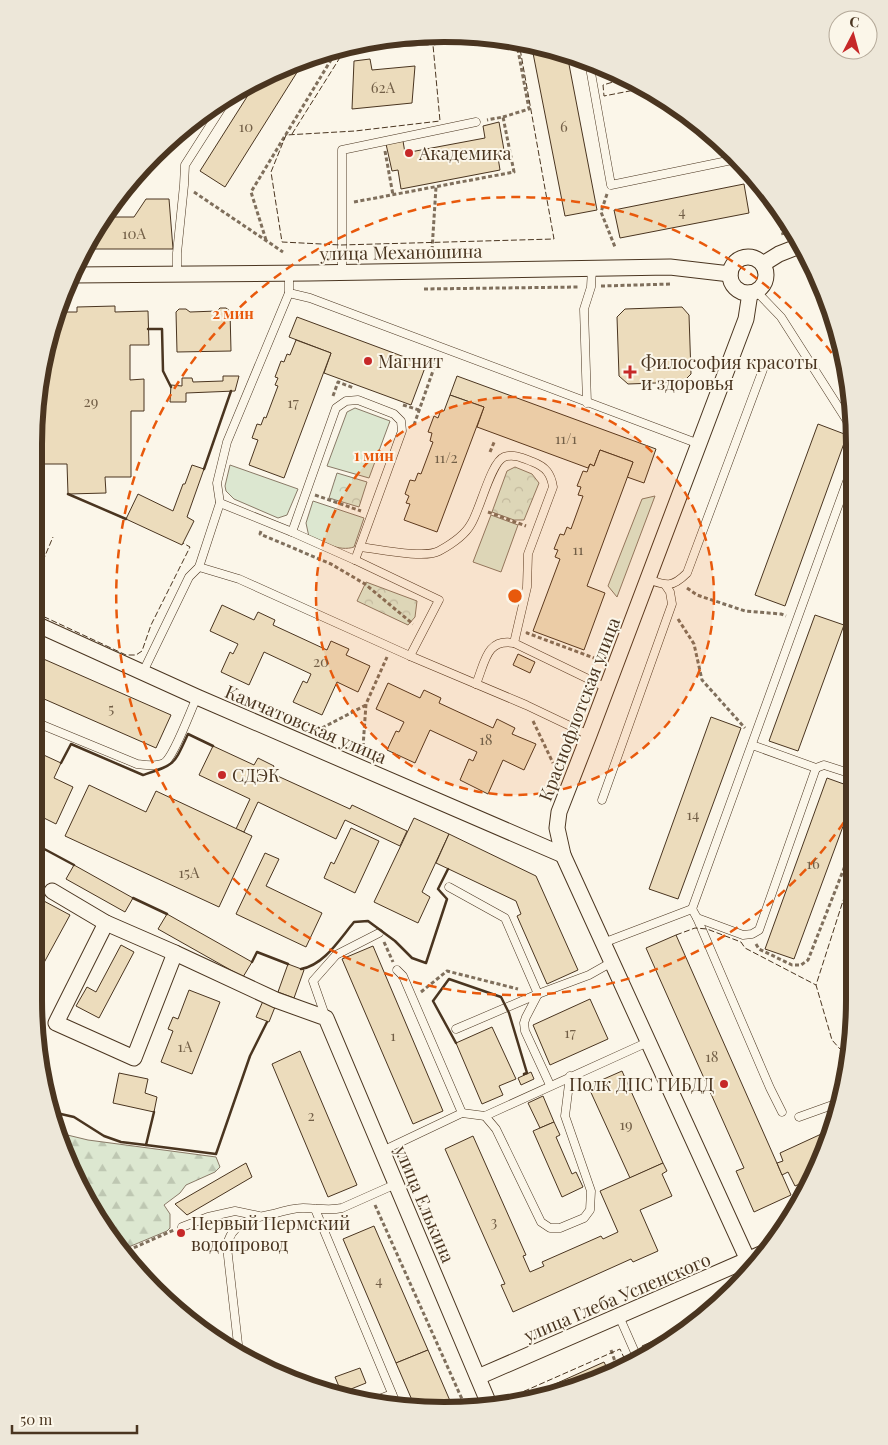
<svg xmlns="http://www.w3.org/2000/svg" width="888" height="1445" font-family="'Playfair Display',serif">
	<defs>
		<pattern id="forest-firs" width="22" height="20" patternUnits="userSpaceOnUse" patternTransform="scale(1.25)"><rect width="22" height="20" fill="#dce7d0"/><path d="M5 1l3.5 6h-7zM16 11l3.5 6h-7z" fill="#bec7b2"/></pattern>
		<pattern id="park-crowns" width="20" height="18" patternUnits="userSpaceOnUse" patternTransform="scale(1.25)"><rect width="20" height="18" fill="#dce7d0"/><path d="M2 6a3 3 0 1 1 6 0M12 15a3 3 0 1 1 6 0" fill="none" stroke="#bec7b2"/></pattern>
	</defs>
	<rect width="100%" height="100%" fill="#fbf6e9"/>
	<g fill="#dce7d0" stroke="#887966">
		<polygon points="355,408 390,421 369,478 327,466 347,412"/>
		<polygon points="230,465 298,489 287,515 278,518 234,499 226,491 225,486"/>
		<polygon points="655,496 617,597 608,586 642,499"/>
		<path d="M313,501L364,518L354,547C339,552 324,542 309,537L306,523Z"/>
		<polygon points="491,515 518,525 501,572 473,562"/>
	</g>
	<polygon fill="url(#forest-firs)" stroke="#887966" points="55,1132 88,1140 216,1157 220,1167 215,1172 186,1185 180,1193 164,1205 170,1214 170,1228 167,1231 119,1251"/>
	<g fill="url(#park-crowns)" stroke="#887966">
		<polygon points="515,467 532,474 539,483 524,520 514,520 492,512 507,471"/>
		<polygon points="337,473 367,482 359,507 329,498"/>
		<polygon points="366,582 417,601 415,617 408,625 357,601"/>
	</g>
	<g fill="#ecdcbc" stroke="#4a3520">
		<polygon points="542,46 567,54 597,210 565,216 532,48"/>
		<polygon points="306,58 225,187 200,171 257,81"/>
		<polygon points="370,59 372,70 415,66 412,103 352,109 354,61"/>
		<polygon points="499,122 504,150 497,151 500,170 401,189 398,170 392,171 386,144 403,141 405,153 485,138 483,126"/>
		<polygon points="744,184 749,213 620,238 614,210"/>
		<polygon points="146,199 169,199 173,249 87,249 105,217 134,217"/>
		<polygon points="115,306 115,312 148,311 149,345 130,345 130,380 144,379 144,411 131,411 131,477 105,477 106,493 68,494 67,464 37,464 37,392 47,392 46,357 58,312 77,312 77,307"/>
		<polygon points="682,307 689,315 691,374 683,382 628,384 619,376 617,317 625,309"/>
		<polygon points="220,308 226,308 230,311 231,351 177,352 176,312 179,309 186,309 190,312 217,311"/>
		<polygon points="297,317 426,365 411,405 324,373 331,353 289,337"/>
		<polygon points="296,340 331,353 284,478 249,465 258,440 252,438 257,424 261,425 264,417 266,418 278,386 275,385 278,378 275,377 281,361 284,362 287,354 290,355"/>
		<polygon points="223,376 239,376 235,391 186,393 186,402 170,402 171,385 182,386 182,378 192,378 193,382 223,381"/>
		<polygon points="457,376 656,449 644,483 627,477 633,462 600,450 594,466 590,464 588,468 477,427 484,407 450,395"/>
		<polygon points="450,395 484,407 437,532 404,520 410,504 406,503 409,496 405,494 410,480 415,481 418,473 421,474 433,442 430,441 432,433 428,432 434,416 438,418 441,410 444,411"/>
		<polygon points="818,424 847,435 785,606 755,595"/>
		<polygon points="600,450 633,462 587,586 605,593 584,650 533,631 560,559 555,557 558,550 554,549 560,534 564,535 567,527 571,529 583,496 578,495 581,487 577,486 583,471 587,472 590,464 594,466"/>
		<polygon points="192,465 204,469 187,517 194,521 182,545 126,519 138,494 173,511 183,484 185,484"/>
		<polygon points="222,605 254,620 258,612 275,620 273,625 327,650 331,641 349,649 346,655 370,666 358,692 337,682 322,715 293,702 303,681 307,683 311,674 264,652 249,685 221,672 230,652 233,654 238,644 210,631"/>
		<polygon points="815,615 844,625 798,751 769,741"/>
		<polygon points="518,654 535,662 530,673 513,665"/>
		<polygon points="39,657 171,715 156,748 35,695 36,664"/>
		<polygon points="388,683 420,698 424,690 441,698 439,703 493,728 497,719 515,728 512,734 536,744 524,770 503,760 488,794 460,780 469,759 473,761 477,752 430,730 415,763 387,750 396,731 399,732 404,722 376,709"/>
		<polygon points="711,717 741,728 678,899 649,889"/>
		<polygon points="213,746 254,765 258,758 274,766 271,773 350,809 352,805 407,831 400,846 345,820 336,839 258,802 244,832 236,829 250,799 199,775"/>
		<polygon points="35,751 61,763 54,778 73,787 56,824 42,817 39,824 35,822"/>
		<polygon points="827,778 852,787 852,802 794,959 765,949"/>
		<polygon points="89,785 146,812 156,791 252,836 219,907 65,836"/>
		<polygon points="414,818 449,834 422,892 430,897 418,923 374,902"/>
		<polygon points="351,828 379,841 355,893 324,878 331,862 334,864"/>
		<polygon points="449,834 536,876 578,970 547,984 517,916 521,914 516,901 436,863"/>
		<polygon points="265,853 279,859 266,886 322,913 306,947 236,914"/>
		<polygon points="74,865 133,898 125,912 66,879"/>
		<polygon points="42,900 70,915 34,981 34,914"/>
		<polygon points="167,914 252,962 243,977 158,929"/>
		<polygon points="676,935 791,1195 754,1212 736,1171 744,1168 646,948"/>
		<polygon points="121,945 134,952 99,1018 76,1006 87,987 96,992"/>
		<polygon points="373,946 443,1111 413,1124 342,959"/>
		<polygon points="288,964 304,970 294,998 278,992"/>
		<polygon points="189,990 220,1002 192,1074 161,1062 173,1031 168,1029 173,1017 178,1019"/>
		<polygon points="590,999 608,1039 550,1065 533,1025"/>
		<polygon points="263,1001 275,1007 269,1022 256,1017"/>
		<polygon points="492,1027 516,1079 499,1086 503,1095 482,1104 456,1043"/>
		<polygon points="300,1051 357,1185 328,1197 272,1064"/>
		<polygon points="622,1071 663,1163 630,1178 588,1086"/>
		<polygon points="531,1072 534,1079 521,1085 518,1078"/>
		<polygon points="119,1073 148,1079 145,1093 157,1097 154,1112 113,1103"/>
		<polygon points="543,1096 554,1122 540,1128 528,1103"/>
		<polygon points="554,1122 560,1135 556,1137 572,1174 576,1172 583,1187 562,1197 533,1131"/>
		<polygon points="830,1130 823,1158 811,1179 795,1186 788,1172 782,1175 777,1163 783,1161 780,1153"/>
		<polygon points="473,1136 526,1255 523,1256 530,1272 544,1266 542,1262 601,1236 603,1239 618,1232 600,1191 663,1163 667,1171 662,1174 672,1196 640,1210 658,1251 633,1262 631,1259 513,1312 501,1285 505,1284 445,1149"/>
		<polygon points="246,1163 252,1177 187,1215 175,1204"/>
		<polygon points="374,1226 428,1350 396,1363 343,1239"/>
		<polygon points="700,1320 694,1327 645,1352 642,1346"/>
		<polygon points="428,1350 454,1410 444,1411 415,1407 396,1363"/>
		<polygon points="604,1362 609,1372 576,1390 524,1398"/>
		<polygon points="360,1368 366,1383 346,1391 345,1388 340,1389 335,1377"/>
	</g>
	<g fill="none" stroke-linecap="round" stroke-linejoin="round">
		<g stroke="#4a3520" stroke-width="9">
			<g id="service">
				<polyline points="359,45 427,41 428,36"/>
				<polyline points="589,62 611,185 737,159"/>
				<polyline points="811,270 831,308"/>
				<polyline points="342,272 342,150 476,122"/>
				<polyline points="177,275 177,253 184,185 185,165 229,96"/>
				<polyline points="756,291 781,317 853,430"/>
				<polyline points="289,293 310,298 699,444"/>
				<polygon points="358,400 394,414 401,421 402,431 355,560 292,532 336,408 346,401"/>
				<polyline points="587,403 584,309 591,287 592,268"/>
				<polyline points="220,503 292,532"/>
				<path d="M360,547C378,549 425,559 439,551C450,545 465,535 471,524C480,510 491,462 504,457C514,453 525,459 533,462C546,467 551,474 553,487L528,554L527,587L514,643L607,688"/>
				<polyline points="355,560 439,600 410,656"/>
				<polyline points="199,567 220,503 217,483 227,442 289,293 289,273"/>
				<path d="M648,579C667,586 672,588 687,573L765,364"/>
				<polyline points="143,672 189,577 199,567 239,579 410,656 526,705 589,735"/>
				<path d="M476,684C485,663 486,638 514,643"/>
				<path d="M35,722L137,764C145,765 156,767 164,763C174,757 191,709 197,697"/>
				<polyline points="752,745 816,768 824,765 852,774"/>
				<polyline points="602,800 672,604 670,592 666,586"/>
				<polyline points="449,887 505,918 538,994 589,975 612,962"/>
				<polyline points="692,909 697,918 743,935 752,934 759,930 816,768"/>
				<polyline points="697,918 770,1088 782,1112"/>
				<polyline points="603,943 692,909 853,465"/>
				<polyline points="397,970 403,976 462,1113"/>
				<polyline points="538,994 526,1017 524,1023 525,1031 550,1085"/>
				<polyline points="326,1018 313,981 336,955 379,933"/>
				<polyline points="456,1029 538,994"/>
				<polyline points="485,1116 496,1129 541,1222 550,1228 560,1228 584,1218 590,1210 591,1191 565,1116 570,1076"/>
				<polyline points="799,1117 838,1103"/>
				<polyline points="382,1151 462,1113 485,1116 648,1042"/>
				<polyline points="315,1209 396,1403"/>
				<polyline points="182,1227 208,1217 235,1211 259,1216"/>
				<polyline points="619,1316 637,1357"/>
				<path d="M239,1353L227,1247C230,1223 252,1218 273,1214C283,1211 293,1208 303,1208C317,1208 329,1211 342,1208L396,1184"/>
				<polyline points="377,1400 392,1394"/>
			</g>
		</g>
		<g stroke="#4a3520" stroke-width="17">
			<g id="minor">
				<circle cx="748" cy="275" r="18"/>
				<polyline points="763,264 779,254 802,245"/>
				<polyline points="72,275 309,273 670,267 730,274"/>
				<polyline points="750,293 746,319 589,735 559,812 557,828 563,855 752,1269"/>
				<polyline points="36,624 197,697 563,855"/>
				<polyline points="52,891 106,923 175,953 276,1000 326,1018 489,1404"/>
				<polyline points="106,923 56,1023 134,1058 175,953"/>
				<polyline points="478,1377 770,1250"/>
			</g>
		</g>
		<g stroke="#7f6f5c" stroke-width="3" stroke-dasharray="4 2.5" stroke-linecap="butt">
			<polyline points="503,117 529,109 518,50 525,48 525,44"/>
			<polyline points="385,151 393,195"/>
			<polyline points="194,192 283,252"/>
			<polyline points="607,194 601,212 615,247"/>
			<polyline points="354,202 514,172 503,117 487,120"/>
			<polyline points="777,207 783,235"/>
			<polyline points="266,240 251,192 337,50"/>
			<polyline points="432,250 436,187"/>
			<polyline points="601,286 671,284"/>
			<polyline points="424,289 580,287"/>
			<polyline points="333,396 338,382 354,388"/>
			<polyline points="403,405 419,410"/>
			<polyline points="414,425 435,365 433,357"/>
			<polyline points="490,452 495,440"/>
			<polyline points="315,495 361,511"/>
			<polyline points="488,512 526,526"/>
			<polyline points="261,531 260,534 331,564 365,584 413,624"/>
			<polyline points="687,588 697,595 745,611 781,614 786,616"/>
			<polyline points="678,619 694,644 702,680 745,728"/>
			<polyline points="528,632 527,633 594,658"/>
			<polyline points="533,721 553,763"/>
			<polyline points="322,728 366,705"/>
			<polyline points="363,747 366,704 387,657"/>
			<polyline points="384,942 393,962"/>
			<polyline points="756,944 759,949 792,965 801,965 808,960 852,848"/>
			<polyline points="421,992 447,971 518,989"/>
			<polyline points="375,1205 466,1408"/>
			<polyline points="122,1253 174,1230"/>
			<polyline points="611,1350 617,1367"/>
			<polyline points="312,1389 319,1387 335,1390 336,1394"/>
		</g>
		<use href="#service" stroke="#fbf6e9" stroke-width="8"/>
		<use href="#minor" stroke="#fbf6e9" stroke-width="15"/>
		<g stroke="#4a3520" stroke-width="1" stroke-dasharray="6 2.5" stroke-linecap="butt">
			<polyline points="482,37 433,45 440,121 355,131 286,135 271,172 282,242 341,245 554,239 519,43"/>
			<polyline points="620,80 603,85 604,96 645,88"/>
			<polyline points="292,134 346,48"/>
			<polyline points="811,264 804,269 837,334"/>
			<polyline points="36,577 53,537"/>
			<polyline points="36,613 126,655 136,655 142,651 151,625 190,547 183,543"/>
			<polyline points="676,935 695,928 707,929 741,942 745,948 816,985"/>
			<polyline points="851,1054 840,1049 832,1040 816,985 851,876"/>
			<polyline points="512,1400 511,1397 620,1349 626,1362"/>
		</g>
		<g stroke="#4a3520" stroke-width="2.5">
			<polyline points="148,329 162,329 163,371 171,387"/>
			<polyline points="204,469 231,391"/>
			<polyline points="68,494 126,519"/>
			<path d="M61,763L71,744L143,775C176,764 173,766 188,734L213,746"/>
			<polyline points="35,844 74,865"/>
			<polyline points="133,898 167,914"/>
			<polyline points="252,962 257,952 288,964"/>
			<path d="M301,969C324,965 339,940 354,922L368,921L395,941L412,958L426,963L447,899L438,889L448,869"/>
			<polyline points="456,1043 433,1001 449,979 501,997 509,1013 527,1073 524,1074"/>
			<polyline points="52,1112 74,1117 104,1136 121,1142 146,1145 154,1112"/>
			<polyline points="146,1145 216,1154 250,1056 267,1022"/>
		</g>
	</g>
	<circle cx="515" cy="596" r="199" fill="#e8590c" fill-opacity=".12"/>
	<g fill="none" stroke="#e8590c" stroke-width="2.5" stroke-dasharray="9 6">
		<circle cx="515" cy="596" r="199"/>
		<path d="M852 810A399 399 0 1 1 844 370"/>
	</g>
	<g fill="#c62828" stroke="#fbf6e9" stroke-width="2">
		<circle cx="409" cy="153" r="5"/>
		<circle cx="368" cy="361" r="5"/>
		<path d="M627.5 364.5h5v5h5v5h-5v5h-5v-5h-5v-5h5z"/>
		<circle cx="222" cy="775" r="5"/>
		<circle cx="724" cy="1084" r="5"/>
		<circle cx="181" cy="1233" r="5"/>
	</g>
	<g text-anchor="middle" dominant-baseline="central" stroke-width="4" stroke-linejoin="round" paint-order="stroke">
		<g font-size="15" fill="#725f47">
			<text x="383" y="87">62А</text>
			<text x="246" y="126">10</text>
			<text x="564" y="126">6</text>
			<text x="682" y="211">4</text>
			<text x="134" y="233">10А</text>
			<text x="91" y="401">29</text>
			<text x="293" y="402">17</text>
			<text x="566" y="438">11/1</text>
			<text x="446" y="457">11/2</text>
			<text x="578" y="549">11</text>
			<text x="321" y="661">20</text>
			<text x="111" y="708">5</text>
			<text x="486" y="739">18</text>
			<text x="693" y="814">14</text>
			<text x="813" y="863">16</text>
			<text x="189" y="872">15А</text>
			<text x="570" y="1032">17</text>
			<text x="393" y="1035">1</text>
			<text x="185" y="1046">1А</text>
			<text x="712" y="1056">18</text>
			<text x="311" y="1115">2</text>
			<text x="626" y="1124">19</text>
			<text x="494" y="1221">3</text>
			<text x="379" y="1280">4</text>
		</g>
		<g font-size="18" fill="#4a3520" stroke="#fbf6e9" text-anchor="start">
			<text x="419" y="153">Академика</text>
			<text x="378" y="361">Магнит</text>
			<text x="641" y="362">Философия красоты<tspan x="641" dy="21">и здоровья</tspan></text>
			<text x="232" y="775">СДЭК</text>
			<text x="714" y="1084" text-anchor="end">Полк ДПС ГИБДД</text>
			<text x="191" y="1223">Первый Пермский<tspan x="191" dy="21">водопровод</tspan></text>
		</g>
		<g font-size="18" fill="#4a3520" stroke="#fbf6e9">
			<text transform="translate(401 252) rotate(-1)">улица Механошина</text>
			<text transform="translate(579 709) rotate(-69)">Краснофлотская улица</text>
			<text transform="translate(306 724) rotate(23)">Камчатовская улица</text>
			<text transform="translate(425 1204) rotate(67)">улица Елькина</text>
			<text transform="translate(617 1297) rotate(-23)">улица Глеба Успенского</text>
		</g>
	</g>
	<path d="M0 0H888V1445H0ZM444 42H444A402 402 0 0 1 846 444V1000A402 402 0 0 1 444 1402H444A402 402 0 0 1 42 1000V444A402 402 0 0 1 444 42Z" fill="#ede7d9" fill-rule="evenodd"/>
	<path fill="none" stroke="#4a3520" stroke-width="6" d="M444 42H444A402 402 0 0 1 846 444V1000A402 402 0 0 1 444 1402H444A402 402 0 0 1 42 1000V444A402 402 0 0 1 444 42Z"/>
	<circle cx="515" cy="596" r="8" fill="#e8590c" stroke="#fbf6e9" stroke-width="2.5"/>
	<g font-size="15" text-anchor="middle" font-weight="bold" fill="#e8590c" stroke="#fbf6e9" stroke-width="4" stroke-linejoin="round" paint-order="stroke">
		<text x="233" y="319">2 мин</text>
		<text x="374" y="461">1 мин</text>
	</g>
	<g transform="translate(853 35) rotate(6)"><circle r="24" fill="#fbf6e9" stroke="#b4a999"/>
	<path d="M0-4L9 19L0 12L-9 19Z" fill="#c62828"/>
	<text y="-8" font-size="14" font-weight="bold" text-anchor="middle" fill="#4a3520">С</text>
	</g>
	<path d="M12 1425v8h125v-8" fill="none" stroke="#4a3520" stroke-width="2.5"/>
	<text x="20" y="1425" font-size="15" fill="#4a3520" stroke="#fbf6e9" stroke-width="4" paint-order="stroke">50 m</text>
</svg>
